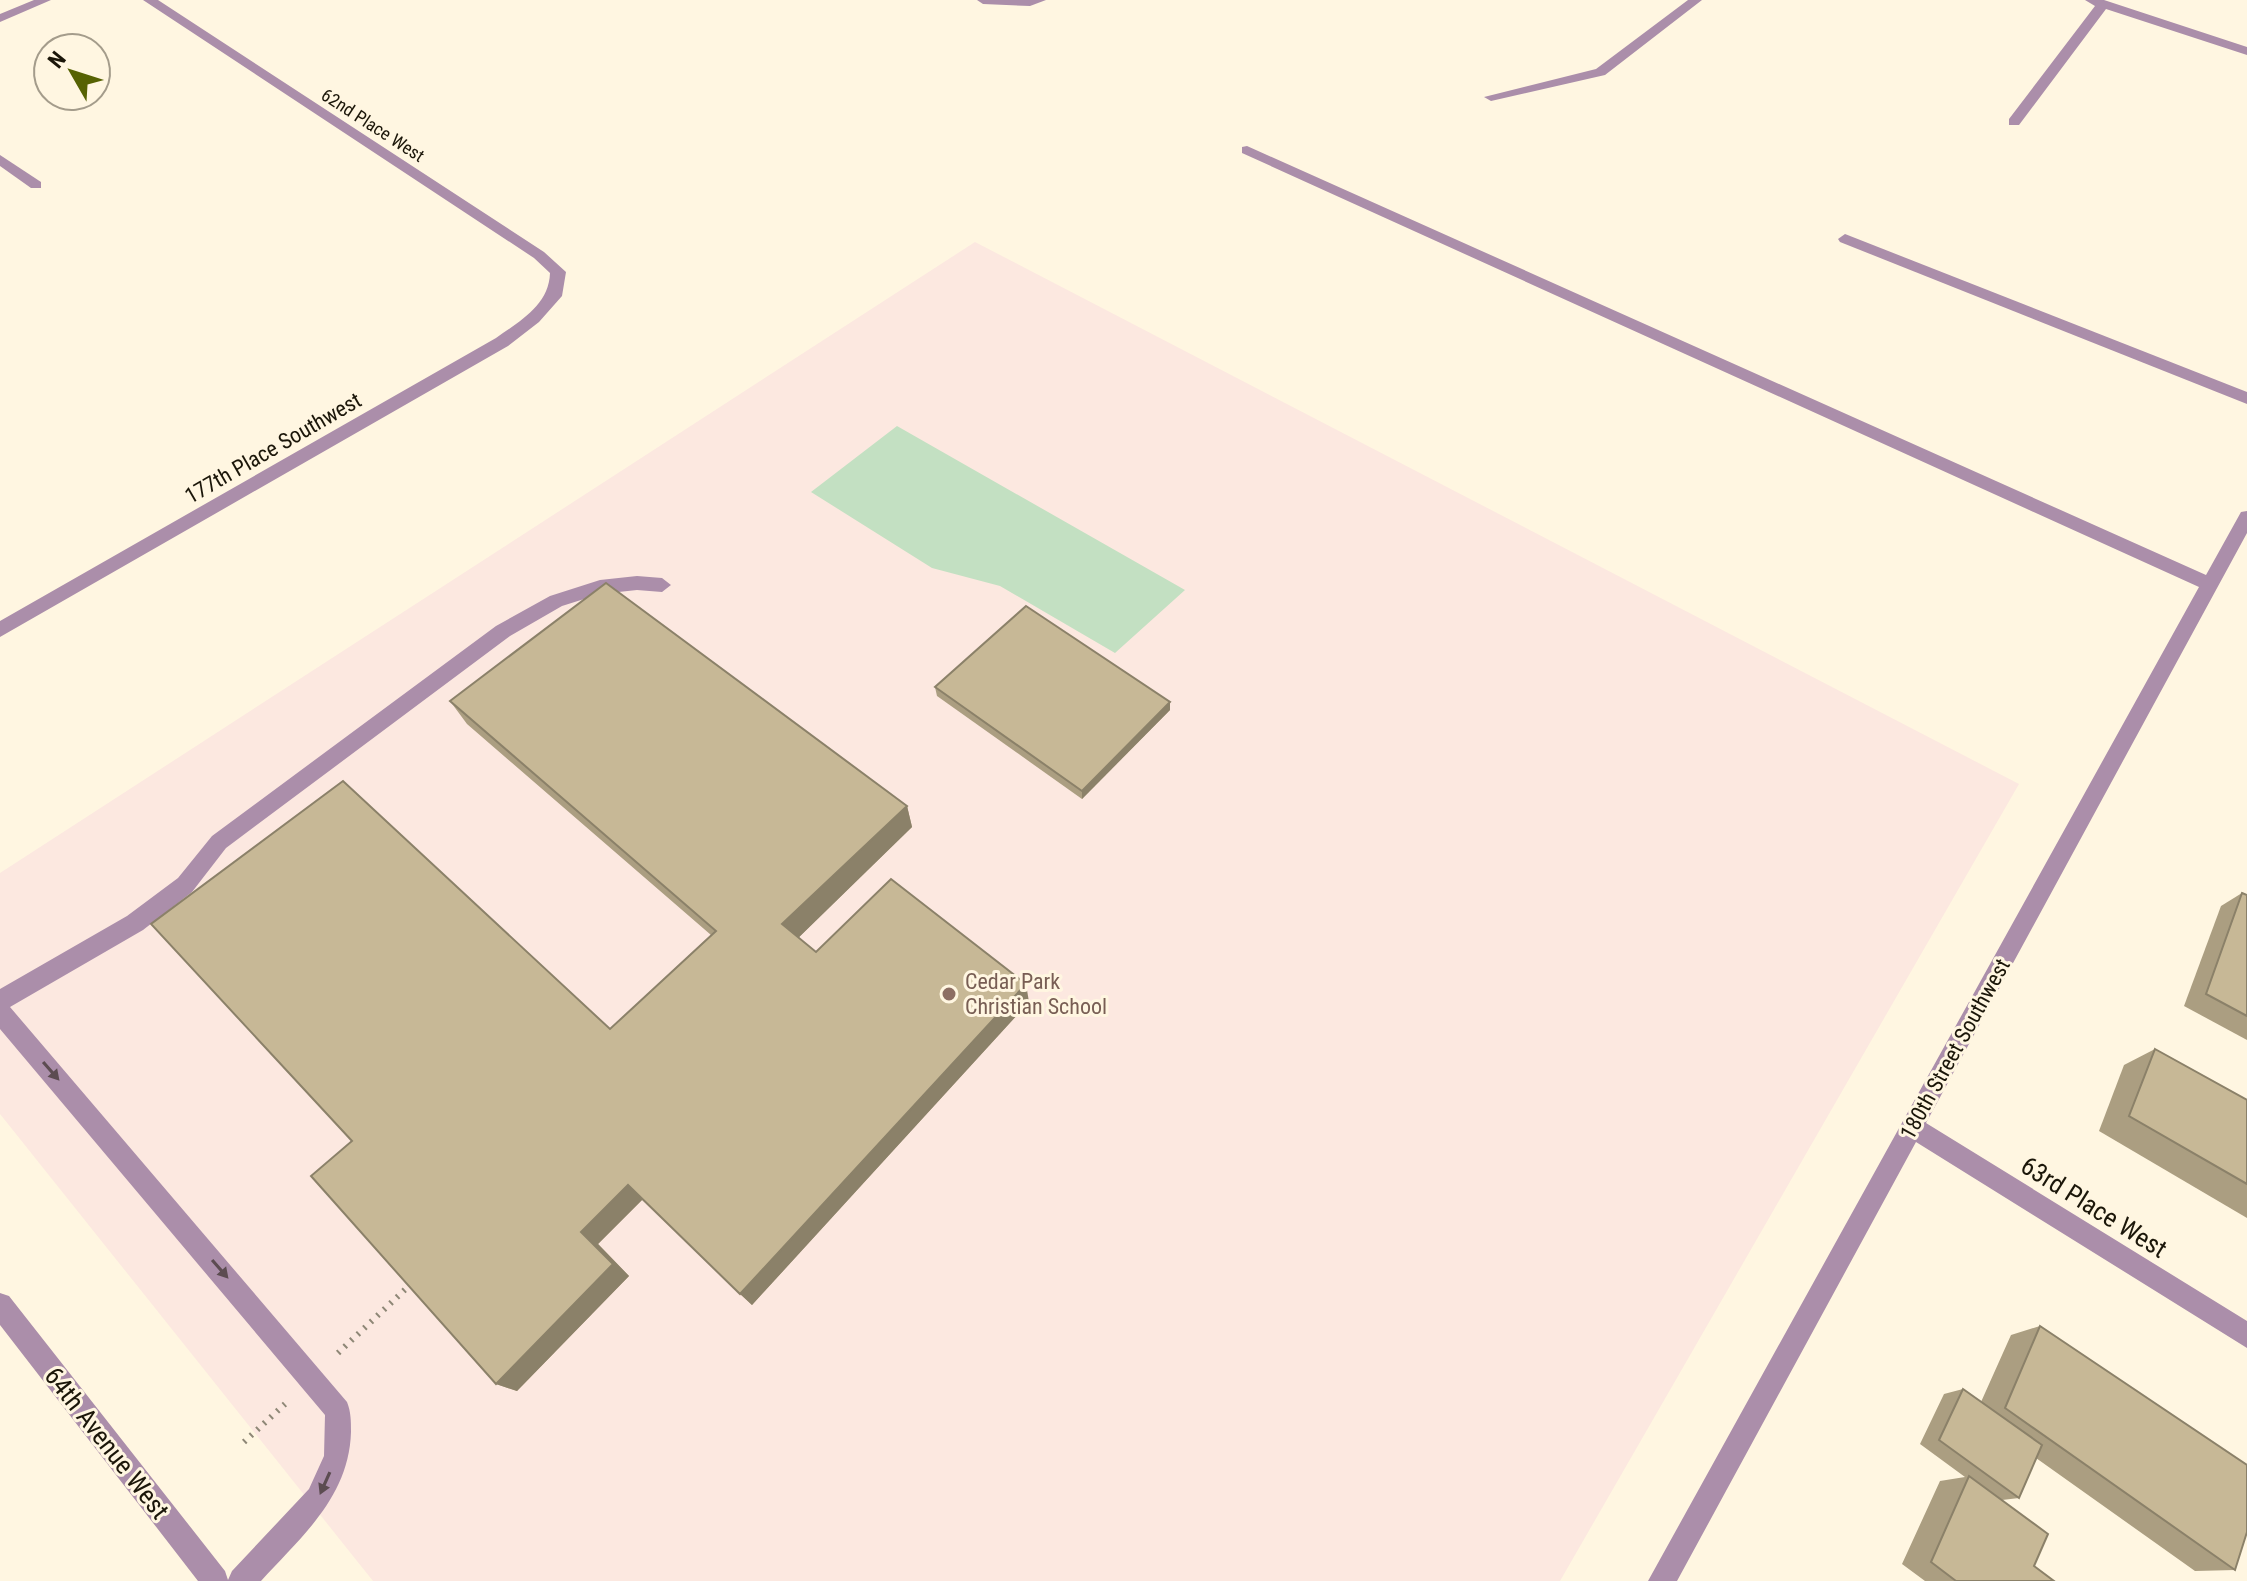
<svg xmlns="http://www.w3.org/2000/svg" width="2247" height="1581" font-family="'Roboto Condensed',sans-serif">
	<rect width="100%" height="100%" fill="#fff6e1"/>
	<polygon fill="#fce8e0" points="975,242 2019,784 1560,1581 373,1581 0,1114 0,873"/>
	<polygon fill="#c3e0c2" points="897,426 1185,590 1115,653 1000,586 932,568 811,492"/>
	<g fill="none" stroke-linecap="round" stroke-linejoin="round">
		<g stroke="#8e8776" stroke-width="6" stroke-dasharray="2 7" stroke-linecap="butt">
			<polyline points="338,1353 412,1283"/>
			<polyline points="244,1442 285,1404"/>
		</g>
		<g fill="#ab8eaa" fill-rule="evenodd">
			<polygon points="34,0 51,0 0,22 0,14"/>
			<path d="M143,0H158L544,252L566,272L562,296L539,322L508,346L0,637V621L496,338C520,321 549,305 550,273L534,258Z"/>
			<polygon points="977,0 1046,0 1030,6 983,4"/>
			<polygon points="1688,0 1702,0 1605,75 1491,101 1484,97 1596,69"/>
			<polygon points="2085,0 2104,0 2247,47 2247,55 2106,9 2019,125 2009,125 2009,119 2095,6"/>
			<polygon points="1247,146 2206,575 2241,512 2247,511 2247,533 1926,1123 2247,1321 2247,1348 1916,1142 1677,1581 1648,1581 2199,587 1242,153 1242,147"/>
			<polygon points="0,155 41,182 41,188 31,188 0,166"/>
			<polygon points="1845,234 2247,392 2247,404 1840,242 1838,239"/>
			<path d="M637,576L662,578L671,585L662,592L637,590L600,594L562,606L510,636L226,848L192,892L143,930L10,1007L347,1402C351,1412 351,1421 351,1432C349,1497 302,1536 261,1581H198L0,1325V1293L9,1296L225,1571L228,1580L232,1571L309,1489L324,1456L325,1415L0,1029V989L127,916L178,878L212,836L496,626L550,596L600,580Z"/>
		</g>
	</g>
	<g fill="#ab9e81">
		<polygon points="935,687 1170,710 1082,799 937,696"/>
		<polygon points="450,701 907,806 912,827 798,938 816,952 1029,1002 752,1305 643,1199 598,1244 629,1276 517,1391 496,1384 352,1141 610,1029 711,935 467,724"/>
		<polygon points="2242,893 2247,895 2247,1040 2184,1006 2221,906"/>
		<polygon points="2155,1049 2247,1100 2247,1218 2099,1131 2124,1065"/>
		<polygon points="2040,1326 2235,1570 2195,1571 2036,1458 2019,1498 2002,1500 2034,1566 2054,1581 1925,1581 1902,1564 1940,1481 1965,1477 1920,1444 1944,1394 1963,1389 1981,1402 2011,1335"/>
	</g>
	<g fill="#8b8169">
		<polygon points="1170,702 1170,710 1082,799 1082,791"/>
		<polygon points="907,806 912,827 792,944 782,924"/>
		<polygon points="1026,984 1029,1002 752,1305 740,1294"/>
		<polygon points="628,1185 644,1198 598,1244 629,1276 517,1391 496,1384 581,1232"/>
	</g>
	<g fill="#c7b896" stroke="#8b8169" stroke-width="2">
		<polygon points="606,583 907,806 782,924 816,952 891,879 1026,984 740,1294 628,1185 581,1232 613,1264 496,1384 311,1176 352,1141 151,924 343,781 610,1029 716,931 450,701"/>
		<polygon points="1026,606 1170,702 1082,791 935,687"/>
		<polygon points="2242,893 2247,895 2247,1016 2206,994"/>
		<polygon points="2155,1049 2247,1100 2247,1184 2129,1116"/>
		<polygon points="2040,1326 2247,1465 2247,1532 2235,1570 2005,1408"/>
		<polygon points="1963,1389 2042,1445 2019,1498 1939,1440"/>
		<polygon points="1969,1476 2048,1534 2034,1566 2054,1581 1956,1581 1931,1562"/>
	</g>
	<defs><path id="oneway-solid" d="M-6-.8H1V-3.2L6.5 0L1 3.2V.8H-6Z" transform="scale(2)"/></defs>
	<g fill="#5c4c51">
		<use href="#oneway-solid" transform="translate(51 1071) rotate(49)"/>
		<use href="#oneway-solid" transform="translate(220 1269) rotate(49)"/>
		<use href="#oneway-solid" transform="translate(325 1483) rotate(114)"/>
	</g>
	<circle fill="#8d6e63" stroke="#fff6e1" stroke-width="3" cx="949" cy="994" r="8"/>
	<g text-anchor="middle" dominant-baseline="central" stroke-width="6" stroke-linejoin="round" paint-order="stroke">
		<g font-size="18" fill="#1b1609" stroke="#fff6e1">
			<text transform="translate(373 125) rotate(33)">62nd Place West</text>
		</g>
		<g font-size="22" fill="#1b1609" stroke="#fff6e1">
			<text transform="translate(273 448) rotate(-30)">177th Place Southwest</text>
			<text transform="translate(1955 1049) rotate(-61)">180th Street Southwest</text>
		</g>
		<g font-size="22" fill="#785e54" stroke="#fff6e1" text-anchor="start">
			<text x="965" y="981">Cedar Park<tspan x="965" dy="25">Christian School</tspan></text>
		</g>
		<g font-size="26" fill="#1b1609" stroke="#fff6e1">
			<text transform="translate(2094 1207) rotate(32)">63rd Place West</text>
			<text transform="translate(107 1443) rotate(52)">64th Avenue West</text>
		</g>
	</g>
	<g transform="translate(72 72) rotate(309)"><circle r="38" fill="#fff6e1" stroke="#a49c8b" stroke-width="2"/>
	<path d="M0-6L14 30L0 20L-14 30Z" fill="#566203"/>
	<text y="-12" font-size="22" font-weight="bold" text-anchor="middle" fill="#1b1609">N</text>
	</g>
</svg>
